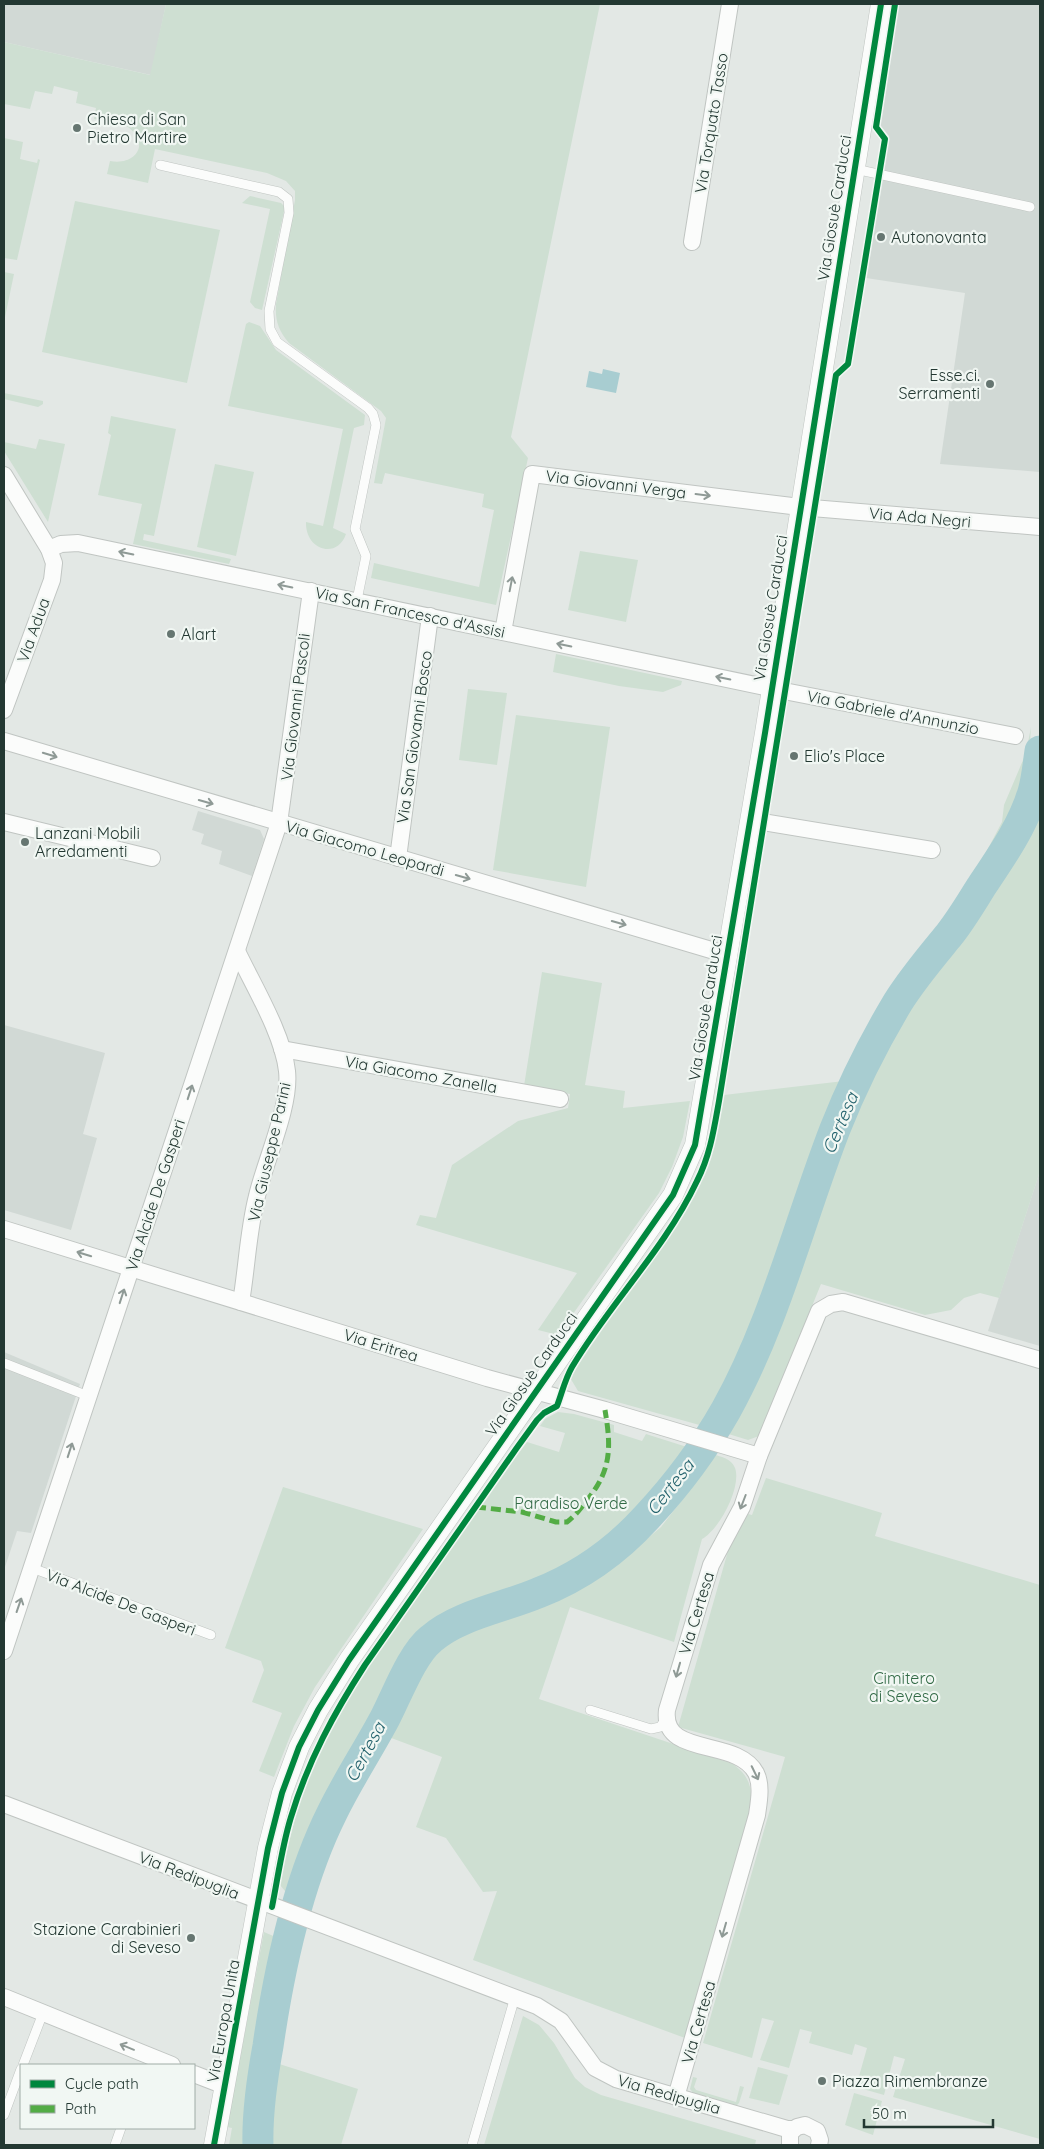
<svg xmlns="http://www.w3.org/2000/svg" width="1044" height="2149" font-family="Quicksand,sans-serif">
	<rect width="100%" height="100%" fill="#e3e8e5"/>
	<g fill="#d1d9d5">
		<polygon points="4,4 166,4 151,75 4,42"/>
		<polygon points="899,4 1040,4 1040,472 940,464 965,293 866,278 889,136 880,125"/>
		<polygon points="198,811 260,830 264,839 252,876 219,864 222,851 201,844 204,834 192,830"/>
		<polygon points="4,1025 105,1053 83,1134 97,1138 71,1230 4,1210"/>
		<polygon points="1040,1171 1040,1346 988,1331"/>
		<polygon points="4,1352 80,1384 31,1533 17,1531 4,1570"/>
	</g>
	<g fill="#cedfd2">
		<path d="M166,4H600L511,437L528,458L496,605L371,578L374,563L479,587L494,510L482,507L484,494L385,473L382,484L374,483L386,418L381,411L289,343C278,330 275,320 276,304L295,200V191L286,181L267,173L155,149L148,183L107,174L110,161C135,166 151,144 128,127C120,122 103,121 94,119L96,108L76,103L78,92L54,86L52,94L35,91L30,109L4,104V42L150,75Z"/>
		<polygon points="4,138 23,142 20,159 37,163 38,159 40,160 17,260 4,258"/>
		<polygon points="250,196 281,203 285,207 262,310 255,308 250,302 270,209 242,203"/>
		<polygon points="75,201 220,230 187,383 42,352"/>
		<polygon points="4,272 14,274 4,322"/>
		<path d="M249,322L260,326L276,350L365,415L364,425L354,428L333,528L346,534C337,560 305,550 306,522L323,526L343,429L228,406L246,324Z"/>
		<polygon points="4,393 43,401 43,404 38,407 4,399"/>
		<polygon points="111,416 176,429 154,536 144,534 143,540 231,559 229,564 133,544 142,504 98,495 111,435 108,433"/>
		<polygon points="39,439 65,444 48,522 4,451 4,442 36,449"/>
		<polygon points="215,464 254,472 236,556 197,547"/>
		<polygon points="580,551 638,560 626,622 568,610"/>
		<polygon points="556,654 682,681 681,685 663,692 619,686 553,672"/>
		<polygon points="468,689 507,693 497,765 459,760"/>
		<polygon points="516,715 610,727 586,887 493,870"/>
		<path d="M1031,727C1029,752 1031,781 1021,804C1014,824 997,842 983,858L1002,822L1004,805L1026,753Z"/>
		<polygon points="1040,809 1040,1171 999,1298 980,1293 964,1298 951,1310 925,1315 821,1284 759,1436 748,1440 722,1432 741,1401 769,1335 868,1074 892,1027 927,973 951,949 988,899 1020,847"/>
		<polygon points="542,972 602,983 585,1085 625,1091 623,1108 690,1101 683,1137 672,1167 659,1193 558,1335 538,1330 577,1273 416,1225 420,1215 436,1218 452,1165 518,1121 568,1108 570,1094 524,1086"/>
		<path d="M844,1081C795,1195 768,1319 703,1426L578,1391L569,1376L686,1210C710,1171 717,1140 724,1095Z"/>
		<path d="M558,1412L574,1414L614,1425V1432L642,1441L646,1434L687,1447C659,1490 625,1533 580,1559C564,1568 546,1578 529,1585C480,1607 438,1607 406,1655L347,1770L332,1792L320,1817L312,1837L296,1895L285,1891L280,1885C289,1837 301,1791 321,1747C344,1695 379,1649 412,1603C450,1549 488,1495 527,1442L559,1452L565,1433L540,1426L545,1419Z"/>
		<path d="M708,1453C717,1456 731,1457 735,1468C742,1487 719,1530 702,1539L674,1642L570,1607L539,1699L733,1764C755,1780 753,1797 747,1821L685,2038L473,1960L497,1891L483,1892L446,1838L416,1827L442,1757L386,1736L424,1661L436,1645L456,1633L565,1594L585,1585L616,1565L661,1527L696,1482Z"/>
		<polygon points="766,1478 882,1513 875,1536 1040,1585 1040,2139 893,2097 905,2059 894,2056 884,2095 856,2087 867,2048 855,2044 852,2055 809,2043 812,2032 800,2029 789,2068 760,2060 774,2021 762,2018 752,2058 703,2043 785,1757 678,1727 728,1551 748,1514 752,1515"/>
		<polygon points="283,1487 423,1529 315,1687 294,1726 274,1777 259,1771 282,1713 252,1702 264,1670 261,1661 225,1648"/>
		<path d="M264,1932L278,1938C265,2005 246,2077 251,2145H229L232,2128L227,2127Z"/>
		<polygon points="523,2016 539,2025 554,2043 575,2078 585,2087 601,2095 756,2140 755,2145 484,2145"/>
		<polygon points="273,2062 358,2089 341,2145 264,2145 265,2111"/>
		<polygon points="758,2067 788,2075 779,2105 749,2098"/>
		<polygon points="693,2077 697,2078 694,2087 696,2090 736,2102 740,2086 744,2087 739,2103 736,2106 695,2095 690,2089"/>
		<polygon points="854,2093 882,2101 873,2135 845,2125"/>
	</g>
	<polygon fill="#a8cdd1" points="603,369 620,373 616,393 586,387 589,371 602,374"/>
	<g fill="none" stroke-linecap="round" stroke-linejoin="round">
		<path stroke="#a8cdd1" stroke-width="31" d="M258,2145C257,2112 262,2079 268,2046C279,1970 298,1881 332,1813C348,1780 368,1750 385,1718C397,1695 412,1654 431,1639C458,1615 505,1607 538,1593C579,1577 617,1550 647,1517C676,1486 705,1447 726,1410C775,1322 799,1222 835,1129C852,1086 874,1042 898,1002C913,978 931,957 949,935C961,920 971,903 981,887C1001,857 1023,826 1033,792C1037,779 1038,764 1040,751"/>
		<g stroke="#c0c5c2" stroke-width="10">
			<g id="service">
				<polyline points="160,165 279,192 288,199 289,213 269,311 270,329 277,342 368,408 373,414 376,425 355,529 366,556 357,600"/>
				<polyline points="855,169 1030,207"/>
				<polyline points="4,1363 88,1396"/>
				<polyline points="32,1568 211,1635"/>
				<polyline points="590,1710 651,1729 660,1727 666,1719"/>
				<polyline points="23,2065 43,2013"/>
				<polyline points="4,2115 21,2069"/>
				<polyline points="115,2145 121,2128"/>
				<polyline points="472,2145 515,1997"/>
			</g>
		</g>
		<g stroke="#c0c5c2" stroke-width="18">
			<g id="minor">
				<polyline points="692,242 730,4"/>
				<polyline points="4,475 49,549 54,563 52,580 4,710"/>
				<polyline points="49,549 61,544 78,543 784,691 1015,736"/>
				<polyline points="503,632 532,474 800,507 1040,527"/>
				<polyline points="4,741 728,955"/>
				<polyline points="750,820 932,850"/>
				<polyline points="4,822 152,858"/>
				<polyline points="398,858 430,616"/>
				<path d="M237,951C253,985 283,1034 287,1071C291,1106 265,1161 257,1196C248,1231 247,1267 241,1302"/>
				<polyline points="282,1049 560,1099"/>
				<polyline points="4,1229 487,1378 605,1410 759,1456"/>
				<polyline points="4,1651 279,823 311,591"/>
				<polyline points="4,1804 537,2006 561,2021 595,2068 616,2079 787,2129 793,2129"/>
				<polyline points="4,1997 172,2065"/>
				<polyline points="194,2074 225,2086"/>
				<path d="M676,2097L757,1815C759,1801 762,1785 756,1773C737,1737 661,1758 667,1710L711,1565L742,1507L759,1456L819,1311L831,1304L843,1302L1040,1360"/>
				<polyline points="790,2145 790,2133 797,2127 805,2125 817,2131 820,2140 819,2145"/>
			</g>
		</g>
		<g stroke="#c0c5c2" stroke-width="21">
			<polyline id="tertiary" points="214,2145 268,1848 282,1793 299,1747 318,1710 349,1660 673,1195 695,1145 765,733 881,4"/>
		</g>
		<use href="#service" stroke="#fbfcfb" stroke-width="9"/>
		<use href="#minor" stroke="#fbfcfb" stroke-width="16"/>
		<use href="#tertiary" stroke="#fbfcfb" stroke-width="20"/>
		<path stroke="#53ac45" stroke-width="5" stroke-dasharray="10 5" stroke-linecap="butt" d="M476,1507L522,1512L556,1522H567C576,1515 582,1507 588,1499C612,1469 611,1446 605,1410"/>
		<g stroke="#f1f7f3" stroke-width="9">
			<g id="cycleway">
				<path d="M272,1907C278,1877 282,1846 291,1817C308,1761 334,1713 365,1665L516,1449L537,1420L544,1413L557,1406C562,1393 565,1379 572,1367C610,1303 665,1249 697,1181C710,1156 714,1129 719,1101L836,375L848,364L885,139L876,127L895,4"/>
				<polyline points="214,2145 268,1848 282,1793 299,1747 318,1710 349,1660 673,1195 695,1145 765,733 881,4"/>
			</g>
		</g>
		<use href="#cycleway" stroke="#00873e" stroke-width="6"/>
	</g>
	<defs><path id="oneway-shaft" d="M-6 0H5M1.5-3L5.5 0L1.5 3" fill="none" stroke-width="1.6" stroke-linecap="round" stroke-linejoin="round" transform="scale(1.25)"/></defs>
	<g stroke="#8f9a96">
		<use href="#oneway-shaft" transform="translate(703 495) rotate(7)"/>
		<use href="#oneway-shaft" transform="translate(126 553) rotate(-168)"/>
		<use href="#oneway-shaft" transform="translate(511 584) rotate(-79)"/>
		<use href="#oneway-shaft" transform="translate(285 586) rotate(-168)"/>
		<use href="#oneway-shaft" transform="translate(564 645) rotate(-168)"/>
		<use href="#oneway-shaft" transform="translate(723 678) rotate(-168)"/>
		<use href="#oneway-shaft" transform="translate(50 755) rotate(17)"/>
		<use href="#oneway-shaft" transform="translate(206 802) rotate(16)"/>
		<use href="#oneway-shaft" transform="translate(463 877) rotate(16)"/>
		<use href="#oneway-shaft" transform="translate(619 923) rotate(16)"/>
		<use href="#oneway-shaft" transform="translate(190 1092) rotate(-72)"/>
		<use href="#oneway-shaft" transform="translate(84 1254) rotate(-163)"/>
		<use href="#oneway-shaft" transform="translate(122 1296) rotate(-72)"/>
		<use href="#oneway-shaft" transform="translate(70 1450) rotate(-72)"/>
		<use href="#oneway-shaft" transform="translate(743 1502) rotate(111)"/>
		<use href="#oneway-shaft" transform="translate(19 1605) rotate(-71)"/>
		<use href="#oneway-shaft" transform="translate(678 1670) rotate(106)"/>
		<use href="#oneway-shaft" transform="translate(755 1773) rotate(64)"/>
		<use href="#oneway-shaft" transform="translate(724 1930) rotate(106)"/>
		<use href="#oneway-shaft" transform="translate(127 2047) rotate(-158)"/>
	</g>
	<g fill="#667671" stroke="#f1f7f3" stroke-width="2">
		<circle cx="77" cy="128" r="5"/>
		<circle cx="881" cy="237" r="5"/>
		<circle cx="990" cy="384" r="5"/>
		<circle cx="171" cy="634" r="5"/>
		<circle cx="794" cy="756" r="5"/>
		<circle cx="25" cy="842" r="5"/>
		<circle cx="191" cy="1938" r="5"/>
		<circle cx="822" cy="2081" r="5"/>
	</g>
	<g text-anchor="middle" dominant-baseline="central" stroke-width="4.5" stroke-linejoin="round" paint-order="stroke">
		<g font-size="16" fill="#233832" stroke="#f1f7f3" text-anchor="start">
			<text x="87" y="119">Chiesa di San<tspan x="87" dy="18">Pietro Martire</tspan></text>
			<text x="891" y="237">Autonovanta</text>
			<text x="980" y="375" text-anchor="end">Esse.ci.<tspan x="980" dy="18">Serramenti</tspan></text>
			<text x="181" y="634">Alart</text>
			<text x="804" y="756">Elio's Place</text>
			<text x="35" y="833">Lanzani Mobili<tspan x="35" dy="18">Arredamenti</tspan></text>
			<text x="181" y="1929" text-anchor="end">Stazione Carabinieri<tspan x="181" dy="18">di Seveso</tspan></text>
			<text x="832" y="2081">Piazza Rimembranze</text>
		</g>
		<g font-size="16" fill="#233832" stroke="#f1f7f3">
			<text transform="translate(711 123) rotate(-81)">Via Torquato Tasso</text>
			<text transform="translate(834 208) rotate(-81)">Via Giosuè Carducci</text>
			<text transform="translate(616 484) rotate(7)">Via Giovanni Verga</text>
			<text transform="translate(920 517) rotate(5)">Via Ada Negri</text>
			<text transform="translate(770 608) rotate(-81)">Via Giosuè Carducci</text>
			<text transform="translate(410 612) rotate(12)">Via San Francesco d'Assisi</text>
			<text transform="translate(33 630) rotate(-70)">Via Adua</text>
			<text transform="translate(295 707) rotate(-83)">Via Giovanni Pascoli</text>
			<text transform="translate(893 712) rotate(11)">Via Gabriele d'Annunzio</text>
			<text transform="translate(414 737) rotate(-82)">Via San Giovanni Bosco</text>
			<text transform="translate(365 848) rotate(16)">Via Giacomo Leopardi</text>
			<text transform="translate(705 1008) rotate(-81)">Via Giosuè Carducci</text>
			<text transform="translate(421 1074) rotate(10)">Via Giacomo Zanella</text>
			<text transform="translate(269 1152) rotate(-77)">Via Giuseppe Parini</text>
			<text transform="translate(155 1195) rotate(-72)">Via Alcide De Gasperi</text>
			<text transform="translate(381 1345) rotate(17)">Via Eritrea</text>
			<text transform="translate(531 1374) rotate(-55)">Via Giosuè Carducci</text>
			<text transform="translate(121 1602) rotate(21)">Via Alcide De Gasperi</text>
			<text transform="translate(696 1613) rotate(-73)">Via Certesa</text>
			<text transform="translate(189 1875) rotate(21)">Via Redipuglia</text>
			<text transform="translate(223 2021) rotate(-80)">Via Europa Unita</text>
			<text transform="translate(698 2022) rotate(-74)">Via Certesa</text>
			<text transform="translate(669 2094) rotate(16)">Via Redipuglia</text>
		</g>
		<g font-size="16" fill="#326a46" stroke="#f1f7f3">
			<text x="571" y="1503">Paradiso Verde</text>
			<text x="904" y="1678">Cimitero<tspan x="904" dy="18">di Seveso</tspan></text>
		</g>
		<g font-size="18" font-style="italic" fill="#24636d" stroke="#f1f7f3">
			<text transform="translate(840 1123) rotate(-67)">Certesa</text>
			<text transform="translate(670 1487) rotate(-52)">Certesa</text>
			<text transform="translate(365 1752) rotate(-62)">Certesa</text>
		</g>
	</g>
	<rect width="1044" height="2149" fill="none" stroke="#233832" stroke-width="10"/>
	<rect x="20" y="2064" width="175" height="65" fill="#f1f7f3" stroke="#9faba6"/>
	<rect x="30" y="2080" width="25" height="8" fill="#00873e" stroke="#9faba6"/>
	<text x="65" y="2089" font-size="15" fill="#233832">Cycle path</text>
	<rect x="30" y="2105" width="25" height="8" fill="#53ac45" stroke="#9faba6"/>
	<text x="65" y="2114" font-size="15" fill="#233832">Path</text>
	<path d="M864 2119v8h129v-8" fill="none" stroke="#233832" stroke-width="2.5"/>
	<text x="872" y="2119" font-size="15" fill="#233832" stroke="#f1f7f3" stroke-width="4" paint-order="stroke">50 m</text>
</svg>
